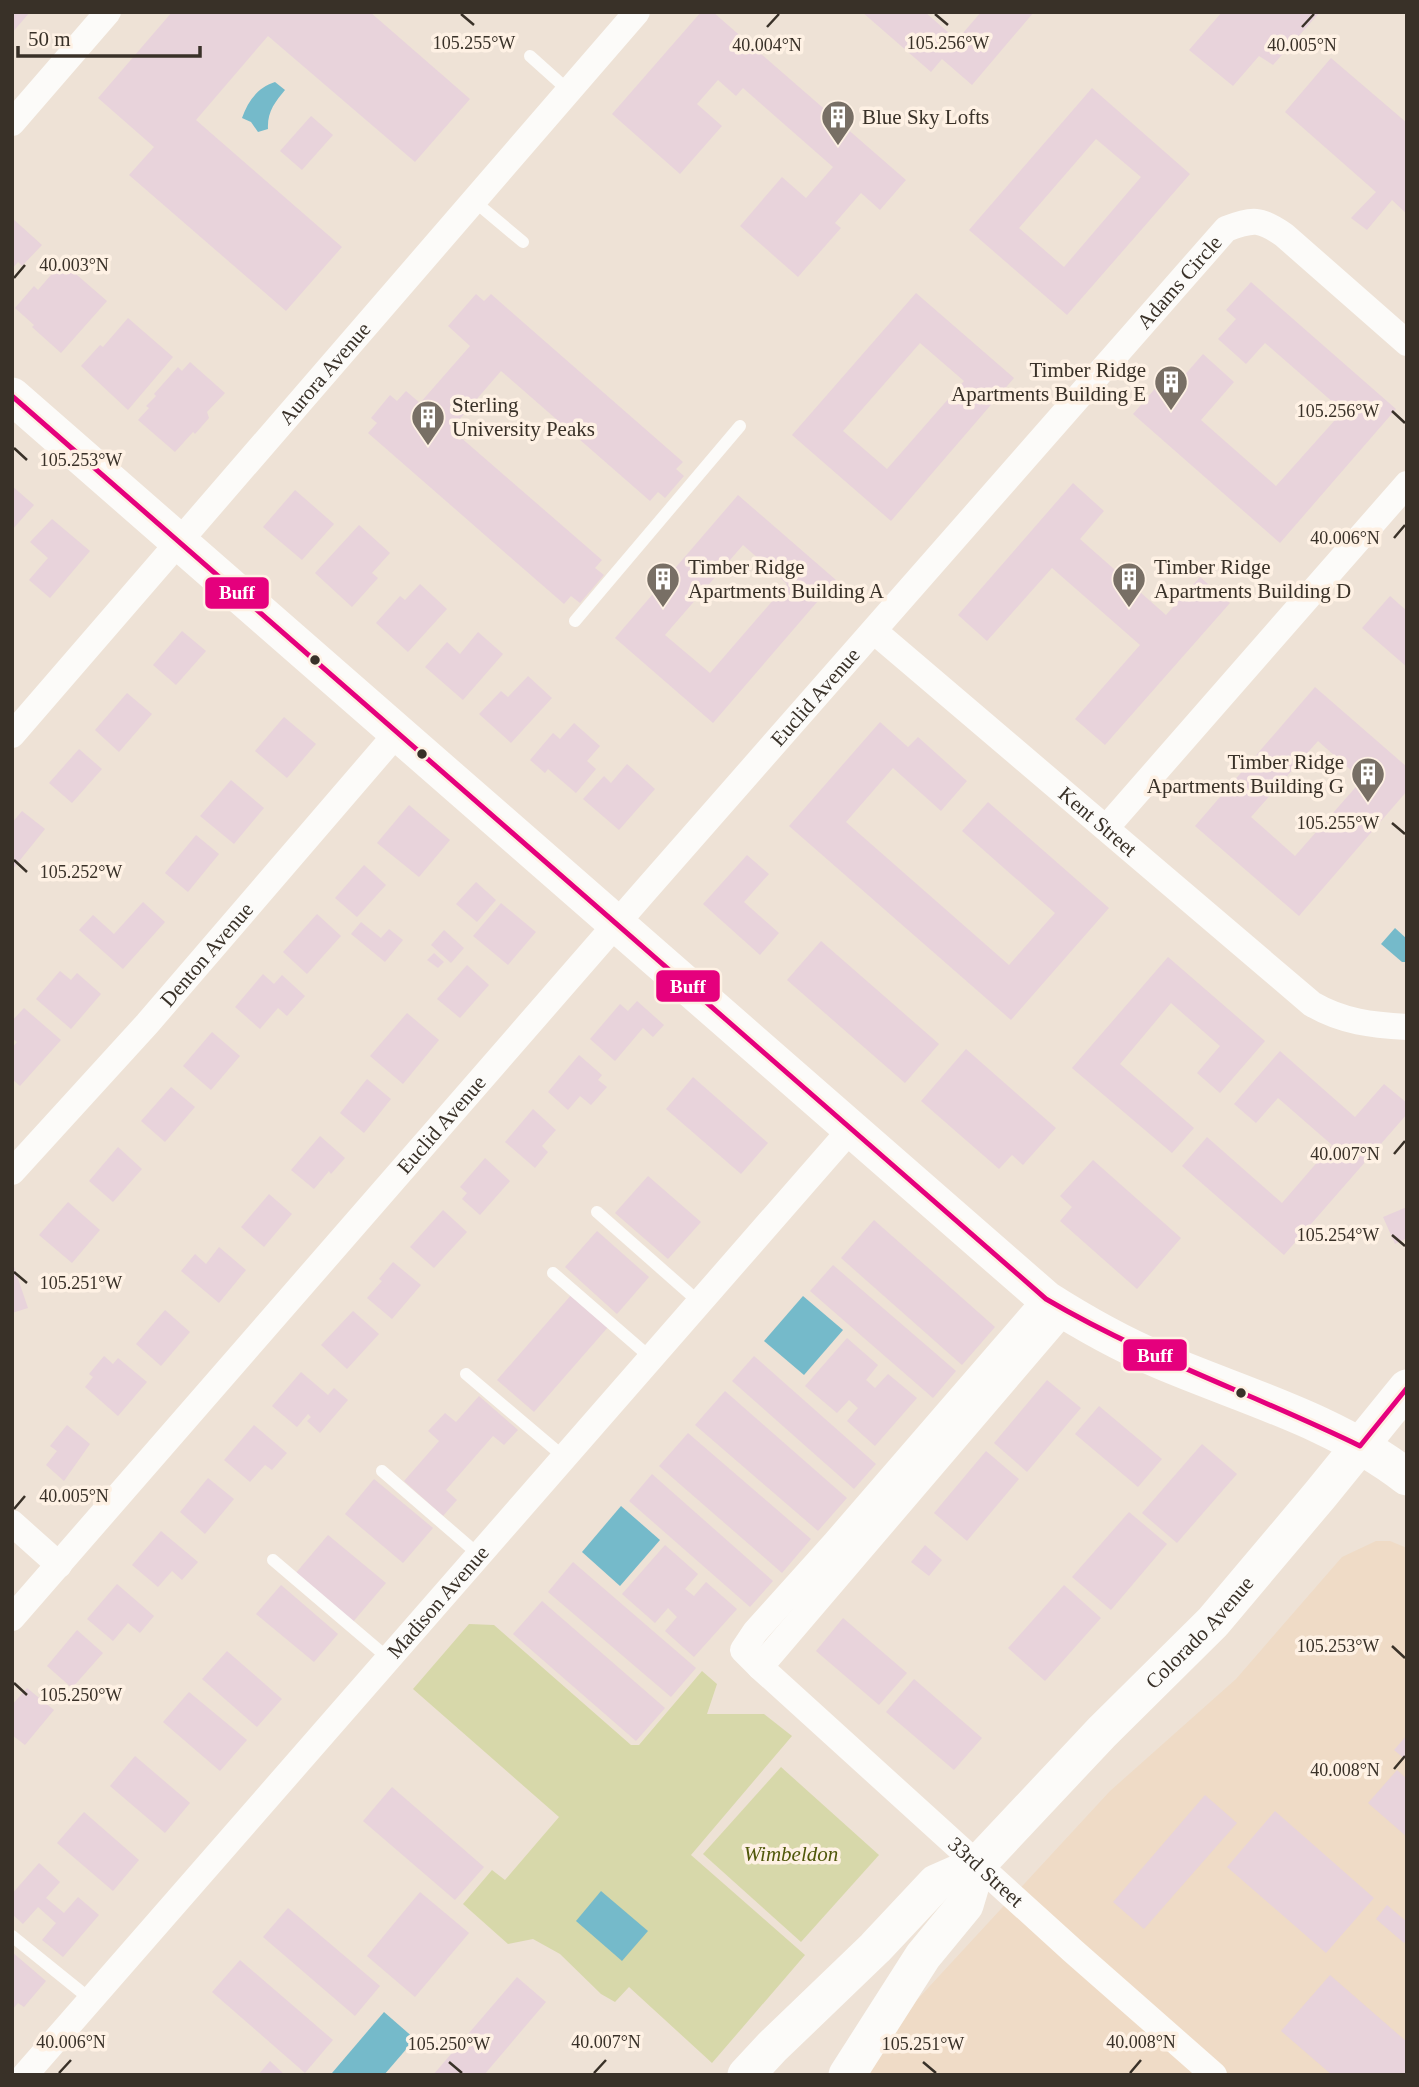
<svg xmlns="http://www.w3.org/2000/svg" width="1419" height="2087" font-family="'Times New Roman',serif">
	<rect width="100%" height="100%" fill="#eee2d6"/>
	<polygon fill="#efdbc6" points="1376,1541 1390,1541 1407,1548 1407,2075 866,2075 916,2001 1110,1791 1236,1679 1342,1557"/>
	<g fill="#d7d8aa">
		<polygon points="469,1624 494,1625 631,1745 639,1745 702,1671 717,1684 707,1714 764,1714 792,1736 691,1855 805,1955 712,2063 629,1987 615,2002 601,1994 560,1954 533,1939 508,1944 463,1904 492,1870 505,1880 559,1817 413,1689"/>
		<polygon points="781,1767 879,1855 801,1942 703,1854"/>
	</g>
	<g fill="#75baca">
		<path d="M275,82L285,90C275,102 267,112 268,129L258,132L251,122L242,118C248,101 257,88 275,82Z"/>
		<polygon points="1395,928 1407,939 1407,962 1402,962 1381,944"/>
		<polygon points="803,1296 843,1330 804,1375 764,1341"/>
		<polygon points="621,1506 660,1540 620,1586 582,1552"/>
		<polygon points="601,1891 648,1931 622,1961 576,1921"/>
		<polygon points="384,2012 415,2039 384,2075 334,2075 332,2073"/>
	</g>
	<g fill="#e8d3db" fill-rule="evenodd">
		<polygon points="12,12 30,12 12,33"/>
		<polygon points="172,12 370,12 470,99 415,162 268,36 196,120 342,247 286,311 129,175 154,147 98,98"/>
		<polygon points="701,12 713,12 906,180 880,210 861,193 835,223 841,228 798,277 740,226 782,177 806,198 833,167 743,88 736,96 718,80 697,104 722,126 680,174 612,114"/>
		<polygon points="862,12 925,12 957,40 981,12 1034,12 972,85 942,59 931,72"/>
		<polygon points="1222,12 1320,12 1273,65 1259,56 1233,86 1189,50"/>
		<polygon points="1331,58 1407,123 1407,214 1392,200 1367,230 1351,218 1376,192 1285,112"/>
		<path d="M1092,88L1190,174L1067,315L969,230ZM1096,139L1141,177L1064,267L1019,228Z"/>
		<polygon points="311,116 333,135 302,170 280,151"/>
		<polygon points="12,218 42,245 22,266 18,262 12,269"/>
		<polygon points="62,262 107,301 61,353 32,327 34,325 15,308 34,286 38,290"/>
		<polygon points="1251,282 1396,409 1280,543 1133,414 1159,384 1169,393 1203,354 1234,382 1201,420 1276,486 1343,411 1265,343 1246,364 1218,339 1236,319 1226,310"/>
		<path d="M916,293L1014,378L891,521L792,435ZM920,343L964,381L887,469L843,431Z"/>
		<polygon points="476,294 484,301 491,294 683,462 676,469 684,476 665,498 658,492 650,501 501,371 451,429 602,560 595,568 604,575 580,603 571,596 564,604 368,433 377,423 371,418 390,395 397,401 406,391 420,403 470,346 448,326"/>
		<polygon points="128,318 173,357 128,410 81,366 100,345 103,347"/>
		<polygon points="190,362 225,393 207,412 209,418 195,434 193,432 175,452 138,420 149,408 146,406 156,396 154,394 178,367 182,371"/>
		<polygon points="1073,483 1104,511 1080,539 1166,615 1200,577 1230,603 1105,745 1075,719 1140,645 1052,568 987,641 958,615"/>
		<polygon points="12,486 34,505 12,530"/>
		<polygon points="295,490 334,524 302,560 263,527"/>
		<path d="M738,495L836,580L713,723L615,638ZM743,545L787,584L710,673L665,635Z"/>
		<polygon points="52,519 90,551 50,598 29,580 48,558 30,542"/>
		<polygon points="359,525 390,553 372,573 378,578 352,607 315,573"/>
		<polygon points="420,584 447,609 408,652 376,623 400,596 405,600"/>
		<polygon points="1390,596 1407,611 1407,667 1362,628"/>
		<polygon points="182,631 206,651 176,685 153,665"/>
		<polygon points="478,632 503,654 463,700 425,667 447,642 460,654"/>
		<polygon points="528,676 552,698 511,743 479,714 501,691 508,697"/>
		<path d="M1315,687L1407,767V791L1299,916L1195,826ZM1318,741L1362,780L1295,856L1251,817Z"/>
		<polygon points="127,693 152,714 119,752 95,730"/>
		<polygon points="284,717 316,744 287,778 255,751"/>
		<polygon points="880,722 908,747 918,737 967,781 941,811 893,768 846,822 1009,965 1055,913 962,831 988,802 1109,908 1011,1020 789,826"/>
		<polygon points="574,723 600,746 587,761 596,769 576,793 548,769 545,773 530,760 553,733 560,739"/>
		<polygon points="79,749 102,769 72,803 49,783"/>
		<polygon points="627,764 655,789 619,830 583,799 604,776 611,783"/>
		<polygon points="231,780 264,808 234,844 200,816"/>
		<polygon points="409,805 450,840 419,877 377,843"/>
		<polygon points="22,811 45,829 12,870 12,823"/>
		<polygon points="196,835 219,854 188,892 165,873"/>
		<polygon points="747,855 769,874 744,902 779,933 760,955 703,904"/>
		<polygon points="364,865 386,885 357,917 335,898"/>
		<polygon points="476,882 496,900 477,922 456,904"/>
		<polygon points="143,902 165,922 123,969 79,930 93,915 114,934"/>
		<polygon points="501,903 536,932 508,965 473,936"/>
		<polygon points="317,914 341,936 307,974 283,952"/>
		<polygon points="361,922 381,938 389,929 403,940 385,962 351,934"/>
		<polygon points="444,930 464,948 451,963 431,945"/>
		<polygon points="821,941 939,1044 905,1083 787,980"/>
		<polygon points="434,953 444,962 438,968 427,960"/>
		<polygon points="1168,957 1265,1041 1220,1093 1197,1073 1220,1046 1171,1003 1120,1064 1194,1128 1172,1153 1072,1068"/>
		<polygon points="467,965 489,985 460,1018 437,999"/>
		<polygon points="60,971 71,980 77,973 101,994 71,1029 36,999"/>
		<polygon points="263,974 274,984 282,975 305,996 287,1016 278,1008 260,1029 235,1007"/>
		<polygon points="637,1001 664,1025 653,1037 643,1028 615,1061 590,1039 620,1004 628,1011"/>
		<polygon points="24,1008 61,1040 20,1086 12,1079 12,1048 17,1042 12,1038 12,1021"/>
		<polygon points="407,1013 439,1040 403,1084 370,1056"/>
		<polygon points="212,1032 240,1056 211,1090 183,1066"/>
		<polygon points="966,1049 1056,1128 1023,1165 1012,1155 999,1169 921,1101"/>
		<polygon points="1280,1051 1355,1117 1384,1084 1407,1103 1407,1114 1284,1255 1182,1166 1207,1137 1282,1203 1332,1145 1278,1098 1256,1123 1234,1104"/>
		<polygon points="579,1055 602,1075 598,1080 607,1087 591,1105 580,1096 568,1110 548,1092"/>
		<polygon points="693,1077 768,1143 741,1174 666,1109"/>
		<polygon points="367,1079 391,1099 364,1133 340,1113"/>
		<polygon points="171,1087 195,1107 165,1142 141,1121"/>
		<polygon points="533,1109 556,1130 542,1146 548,1152 535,1168 505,1142"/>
		<polygon points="320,1136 345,1158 331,1174 329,1171 314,1189 291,1170"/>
		<polygon points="118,1147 142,1169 113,1202 89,1181"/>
		<polygon points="485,1158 510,1181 480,1215 462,1199 467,1193 460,1187"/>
		<polygon points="1093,1160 1181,1238 1137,1289 1060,1221 1072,1207 1060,1196"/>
		<polygon points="648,1176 701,1222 668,1259 615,1213"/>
		<polygon points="269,1194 292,1214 264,1247 241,1227"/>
		<polygon points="68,1202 100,1230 72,1263 39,1235"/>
		<polygon points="1407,1207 1407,1238 1395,1244 1383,1217"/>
		<polygon points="443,1210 467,1232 434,1268 410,1247"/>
		<polygon points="874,1220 995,1327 962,1365 841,1258"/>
		<polygon points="597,1231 649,1277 617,1314 565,1267"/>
		<polygon points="219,1247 246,1270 219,1303 181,1271 195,1254 206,1264"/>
		<polygon points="12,1261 28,1308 12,1313"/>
		<polygon points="393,1262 421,1285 392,1319 367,1298 382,1281 379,1279"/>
		<polygon points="833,1265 956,1371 933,1398 810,1291"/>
		<polygon points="572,1294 609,1326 534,1412 497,1380"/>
		<polygon points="165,1310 190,1332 161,1366 136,1344"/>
		<polygon points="353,1311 379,1334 347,1369 321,1345"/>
		<polygon points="847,1338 878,1365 866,1380 875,1388 888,1374 917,1398 875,1446 847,1421 858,1408 849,1400 837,1413 805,1386"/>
		<polygon points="104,1356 113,1364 118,1358 147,1382 118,1416 85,1387 93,1377 89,1374"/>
		<polygon points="754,1356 876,1464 854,1489 732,1381"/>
		<polygon points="301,1372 328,1395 334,1388 348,1400 320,1433 307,1421 311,1417 308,1414 297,1427 272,1406"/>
		<polygon points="1047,1380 1081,1408 1027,1472 994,1443"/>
		<polygon points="725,1391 847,1498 818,1531 695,1425"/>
		<polygon points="479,1396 518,1430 504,1445 493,1436 446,1490 457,1500 443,1516 404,1481 439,1441 428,1431 445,1413 456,1422"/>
		<polygon points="1099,1406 1162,1459 1138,1487 1075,1434"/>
		<polygon points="67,1425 90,1444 64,1481 46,1465 57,1451 50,1446"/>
		<polygon points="254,1425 287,1453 272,1470 265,1465 250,1482 224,1460"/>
		<polygon points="688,1433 811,1539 782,1573 659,1466"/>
		<polygon points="1202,1444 1237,1474 1177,1543 1142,1513"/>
		<polygon points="986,1451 1019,1479 967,1541 934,1513"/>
		<polygon points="652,1474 773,1581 750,1607 629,1501"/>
		<polygon points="208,1478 234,1499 205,1534 180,1512"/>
		<polygon points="374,1479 433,1528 403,1563 345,1514"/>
		<polygon points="1129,1512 1167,1544 1111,1610 1072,1577"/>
		<polygon points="161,1531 198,1562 182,1580 172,1571 158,1587 132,1565"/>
		<polygon points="328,1535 386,1583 352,1623 295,1574"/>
		<polygon points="665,1545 698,1574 685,1589 694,1596 706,1582 737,1609 694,1657 665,1631 677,1617 668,1608 655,1623 622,1594"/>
		<polygon points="925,1545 942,1560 929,1576 911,1562"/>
		<polygon points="573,1562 696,1668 671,1697 548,1592"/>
		<polygon points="117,1584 154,1616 140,1633 128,1623 113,1641 87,1619"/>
		<polygon points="281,1585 338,1634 314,1662 256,1614"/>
		<polygon points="1064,1585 1101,1618 1045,1681 1008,1648"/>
		<polygon points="542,1601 665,1708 636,1741 513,1634"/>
		<polygon points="843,1618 907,1673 879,1705 816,1651"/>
		<polygon points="77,1630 103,1653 72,1688 47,1666"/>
		<polygon points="227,1651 282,1699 257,1727 202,1679"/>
		<polygon points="914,1679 982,1738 954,1770 886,1712"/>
		<polygon points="27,1688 54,1710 25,1745 12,1735 12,1705"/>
		<polygon points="189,1692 247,1740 220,1771 163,1722"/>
		<polygon points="1407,1735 1407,1761 1394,1750"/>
		<polygon points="135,1756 190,1803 165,1833 110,1786"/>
		<polygon points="1397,1770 1407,1779 1407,1837 1368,1803"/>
		<polygon points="392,1787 484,1867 455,1900 363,1821"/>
		<polygon points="1205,1795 1237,1823 1144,1929 1113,1902"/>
		<polygon points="1275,1811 1374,1898 1326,1953 1227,1867"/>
		<polygon points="84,1812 139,1860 113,1891 57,1843"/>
		<polygon points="39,1863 60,1882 46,1898 64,1913 78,1897 99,1915 63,1957 42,1940 56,1923 38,1907 23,1924 12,1914 12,1894"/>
		<polygon points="420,1892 469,1933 415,1997 367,1956"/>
		<polygon points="1387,1905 1407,1922 1407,1940 1404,1943 1376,1919"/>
		<polygon points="288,1908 380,1986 355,2016 263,1937"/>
		<polygon points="12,1952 46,1981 24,2007 18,2003 12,2010"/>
		<polygon points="240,1960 333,2040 305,2073 212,1992"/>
		<polygon points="1330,1975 1407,2042 1407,2075 1332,2075 1281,2031"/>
		<polygon points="517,1977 546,2002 484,2075 433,2075"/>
		<polygon points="270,2061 285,2075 258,2075"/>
	</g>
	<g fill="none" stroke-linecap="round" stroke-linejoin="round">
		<g stroke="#fcfbf9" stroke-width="12">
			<polyline points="530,56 569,91"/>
			<polyline points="474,201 523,242"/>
			<polyline points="575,621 740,426"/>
			<polyline points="597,1212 699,1302"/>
			<polyline points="553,1273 651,1358"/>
			<polyline points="466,1374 564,1457"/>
			<polyline points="382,1471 478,1554"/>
			<polyline points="273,1560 388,1658"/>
			<polyline points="12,1936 90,1999"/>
		</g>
		<g stroke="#fcfbf9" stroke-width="26">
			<polyline points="12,123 108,12"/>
			<path id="s1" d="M874,631L1312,1004C1343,1022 1372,1025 1407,1027"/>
			<path id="s2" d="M12,735L637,12"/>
			<polyline points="1106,828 1407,484"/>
			<path id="s3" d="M12,1172L147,1024L398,732"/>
			<path id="s4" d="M1046,1299L835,1543L755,1632L743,1650L760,1667L1073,1951L1214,2075"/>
			<polyline points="12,1523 59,1565"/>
			<path id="s5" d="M12,1618L644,892L1226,229C1253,219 1260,218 1284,235L1407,343"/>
			<polyline points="760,1667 1064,1311"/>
			<path id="s6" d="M25,2075L851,1129"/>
		</g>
		<g stroke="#fcfbf9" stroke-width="37">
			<path d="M12,396L1046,1299C1082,1322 1119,1343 1159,1360C1243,1396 1333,1420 1407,1477"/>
			<path id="s7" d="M746,2075L772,2047L875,1948L936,1883L977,1865L1102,1732L1213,1622L1320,1495L1407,1388"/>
			<polyline points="847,2075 923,1956 965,1905 977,1865"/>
		</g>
		<g stroke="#fef1e4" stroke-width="10">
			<path id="bus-1" d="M12,396L1046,1299C1146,1358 1256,1395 1360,1446L1407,1388"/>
		</g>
		<use href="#bus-1" stroke="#e5007d" stroke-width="5"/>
	</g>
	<path fill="none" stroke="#393128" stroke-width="2.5" d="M461,14L474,25M935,14L948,25M767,27L779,14M1302,27L1314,14M14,278L25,265M1392,411L1405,423M14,448L27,460M1394,538L1405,525M1392,823L1405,834M14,860L27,872M1394,1154L1405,1141M1392,1235L1405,1246M14,1272L27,1283M14,1509L25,1496M1392,1646L1405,1658M14,1683L27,1695M1394,1769L1405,1756M449,2062L462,2073M923,2062L936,2073M59,2073L71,2060M594,2073L606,2060M1130,2073L1141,2060"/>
	<defs>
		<g id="building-pin" transform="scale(1.75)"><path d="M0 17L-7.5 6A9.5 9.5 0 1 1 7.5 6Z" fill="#786f65" stroke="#fef1e4"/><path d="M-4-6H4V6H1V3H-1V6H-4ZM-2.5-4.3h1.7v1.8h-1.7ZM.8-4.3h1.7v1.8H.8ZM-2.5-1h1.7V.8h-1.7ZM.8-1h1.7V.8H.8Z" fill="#fff"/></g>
	</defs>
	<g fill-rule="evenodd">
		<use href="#building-pin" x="838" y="117"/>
		<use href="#building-pin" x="1171" y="382"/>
		<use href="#building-pin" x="428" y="417"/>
		<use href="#building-pin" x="663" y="579"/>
		<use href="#building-pin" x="1129" y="579"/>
		<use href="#building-pin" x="1368" y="774"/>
	</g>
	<g fill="#393128" stroke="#fef1e4" stroke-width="2.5">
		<circle cx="315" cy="660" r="6"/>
		<circle cx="422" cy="754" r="6"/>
		<circle cx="1241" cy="1393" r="6"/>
	</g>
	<g text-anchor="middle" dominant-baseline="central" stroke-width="7" stroke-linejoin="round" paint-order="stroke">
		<g font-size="21" fill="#393128" stroke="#fef1e4" text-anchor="start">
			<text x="862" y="117">Blue Sky Lofts</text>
			<text x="1146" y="370" text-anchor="end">Timber Ridge<tspan x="1146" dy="24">Apartments Building E</tspan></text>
			<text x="452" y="405">Sterling<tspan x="452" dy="24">University Peaks</tspan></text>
			<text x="688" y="567">Timber Ridge<tspan x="688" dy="24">Apartments Building A</tspan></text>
			<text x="1154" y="567">Timber Ridge<tspan x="1154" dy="24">Apartments Building D</tspan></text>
			<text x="1344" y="762" text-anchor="end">Timber Ridge<tspan x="1344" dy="24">Apartments Building G</tspan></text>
		</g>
		<g font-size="21" fill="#393128" stroke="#fef1e4">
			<text stroke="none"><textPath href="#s5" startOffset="1774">Adams Circle</textPath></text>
			<text stroke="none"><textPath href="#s2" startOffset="478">Aurora Avenue</textPath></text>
			<text stroke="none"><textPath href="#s5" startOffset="1222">Euclid Avenue</textPath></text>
			<text stroke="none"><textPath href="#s1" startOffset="294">Kent Street</textPath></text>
			<text stroke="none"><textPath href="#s3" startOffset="292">Denton Avenue</textPath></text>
			<text stroke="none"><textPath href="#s5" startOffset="654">Euclid Avenue</textPath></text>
			<text stroke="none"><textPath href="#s6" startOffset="628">Madison Avenue</textPath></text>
			<text stroke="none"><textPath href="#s7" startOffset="637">Colorado Avenue</textPath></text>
			<text stroke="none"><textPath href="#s4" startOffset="793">33rd Street</textPath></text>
		</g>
		<g font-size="21" font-style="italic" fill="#50580b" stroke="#fef1e4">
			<text x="791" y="1854">Wimbeldon</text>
		</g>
	</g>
	<g font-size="18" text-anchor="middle" fill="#393128" stroke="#fef1e4" stroke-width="7" stroke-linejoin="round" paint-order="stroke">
		<text x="474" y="49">105.255°W</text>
		<text x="948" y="49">105.256°W</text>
		<text x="767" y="51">40.004°N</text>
		<text x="1302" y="51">40.005°N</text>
		<text x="74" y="271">40.003°N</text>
		<text x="1338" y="417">105.256°W</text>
		<text x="81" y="466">105.253°W</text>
		<text x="1345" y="544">40.006°N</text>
		<text x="1338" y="829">105.255°W</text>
		<text x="81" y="878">105.252°W</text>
		<text x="1345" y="1160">40.007°N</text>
		<text x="1338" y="1241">105.254°W</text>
		<text x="81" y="1289">105.251°W</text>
		<text x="74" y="1502">40.005°N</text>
		<text x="1338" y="1652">105.253°W</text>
		<text x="81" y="1701">105.250°W</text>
		<text x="1345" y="1776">40.008°N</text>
		<text x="71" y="2048">40.006°N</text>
		<text x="606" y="2048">40.007°N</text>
		<text x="1141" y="2048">40.008°N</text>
		<text x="449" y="2050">105.250°W</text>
		<text x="923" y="2050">105.251°W</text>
	</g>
	<g stroke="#fef1e4" stroke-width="2.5">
		<rect x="204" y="576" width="66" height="34" rx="7" fill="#e5007d"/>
		<rect x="655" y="969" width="66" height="34" rx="7" fill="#e5007d"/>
		<rect x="1122" y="1338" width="66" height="34" rx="7" fill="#e5007d"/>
	</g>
	<g font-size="19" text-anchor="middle" font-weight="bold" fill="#fff">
		<text x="237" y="599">Buff</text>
		<text x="688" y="993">Buff</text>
		<text x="1155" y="1362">Buff</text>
	</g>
	<rect width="1419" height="2087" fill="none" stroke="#393128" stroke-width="28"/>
	<path d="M18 46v10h182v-10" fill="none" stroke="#393128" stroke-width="3.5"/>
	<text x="28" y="46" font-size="21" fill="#393128" stroke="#fef1e4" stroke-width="5" paint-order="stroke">50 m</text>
</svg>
